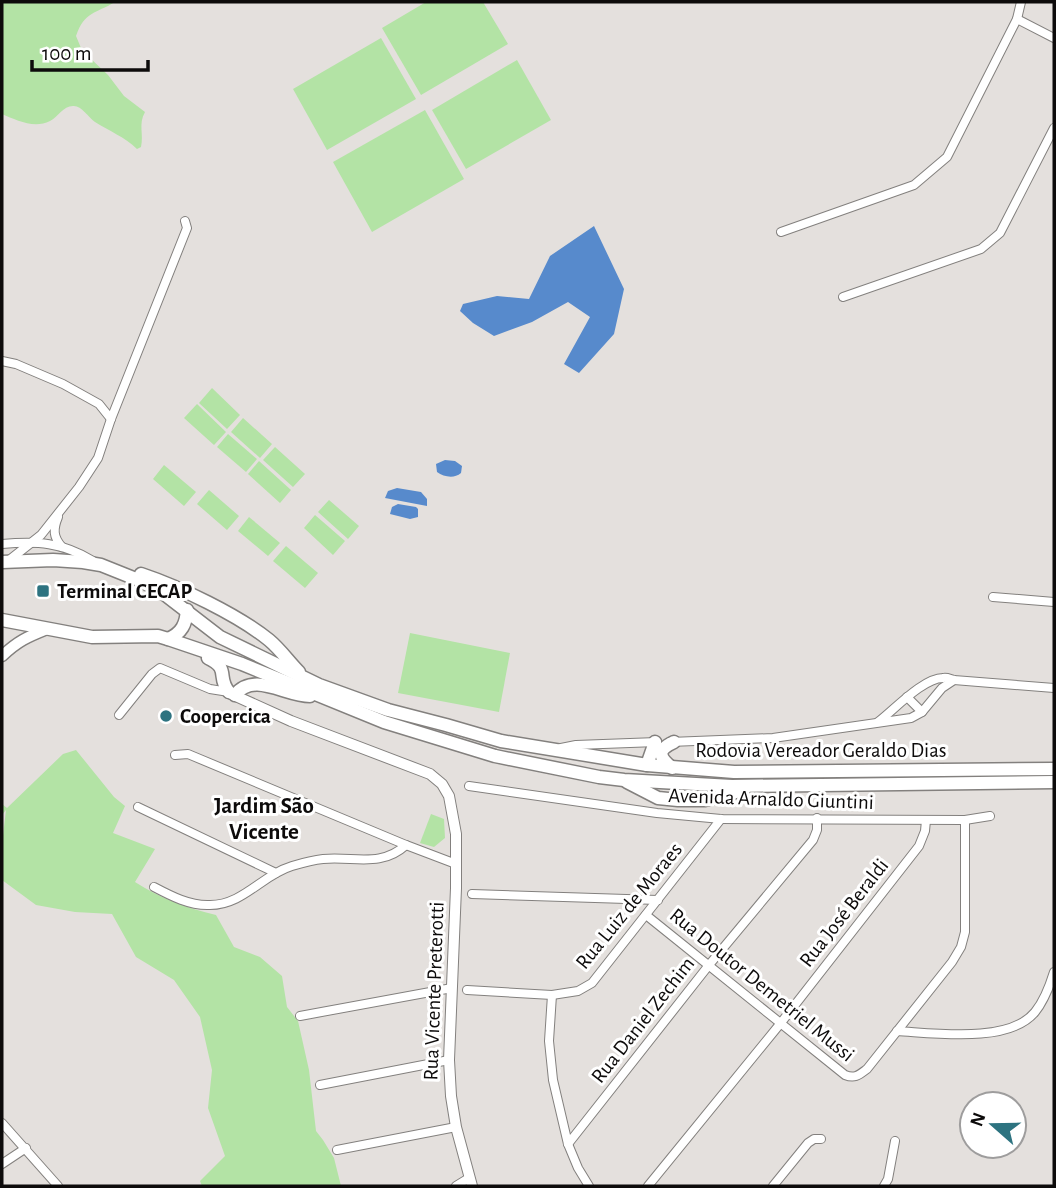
<svg xmlns="http://www.w3.org/2000/svg" width="1056" height="1188" font-family="'Alegreya Sans',sans-serif">
	<rect width="100%" height="100%" fill="#e4e0dd"/>
	<g fill="#b3e3a5">
		<path d="M2,2H115C95,14 85,11 76,36L81,48L90,58L108,75L124,96L145,112C138,124 144,134 141,147L137,149C125,137 109,131 95,122C88,117 81,105 73,106C63,106 58,117 50,121C34,129 16,120 2,114Z"/>
		<polygon points="426,2 483,2 508,44 421,95 382,28"/>
		<polygon points="381,38 416,99 327,150 293,89"/>
		<polygon points="517,60 551,120 466,169 432,110"/>
		<polygon points="425,110 464,179 372,232 333,162"/>
		<polygon points="212,388 240,415 227,429 199,403"/>
		<polygon points="197,404 226,432 214,445 184,418"/>
		<polygon points="243,418 272,444 260,458 231,432"/>
		<polygon points="228,434 257,459 246,472 217,447"/>
		<polygon points="275,447 305,474 293,487 263,460"/>
		<polygon points="259,461 291,490 280,503 248,474"/>
		<polygon points="164,465 196,492 184,506 153,479"/>
		<polygon points="209,490 239,516 227,530 197,504"/>
		<polygon points="329,500 359,526 348,539 318,512"/>
		<polygon points="315,515 345,541 333,555 304,528"/>
		<polygon points="249,517 280,543 268,556 238,531"/>
		<polygon points="286,546 318,573 305,588 273,561"/>
		<polygon points="410,633 510,653 499,712 398,693"/>
		<path d="M76,750L114,797L125,806L113,833L155,849L135,882C160,898 187,908 216,915L234,947L260,957L282,976L287,1007L298,1021L309,1070L316,1131L323,1140L334,1158L341,1186H202L200,1181L225,1156L208,1108L212,1070L200,1017L174,980L136,957L112,914L75,912L36,905L2,880V844L6,810L2,815V804L7,808L63,754Z"/>
		<polygon points="431,814 444,819 445,838 434,847 420,843"/>
	</g>
	<g fill="#578acc">
		<polygon points="594,226 624,289 614,334 579,373 564,364 590,317 568,302 532,322 494,336 473,323 460,311 463,304 497,296 529,299 550,256"/>
		<path d="M445,460L455,461L462,466L461,473C454,479 444,477 437,472L436,464Z"/>
		<polygon points="397,488 421,492 427,499 427,506 385,498 388,491"/>
		<polygon points="398,504 416,507 418,509 418,517 410,519 390,514 392,507"/>
	</g>
	<g fill="none" stroke-linecap="round" stroke-linejoin="round">
		<g stroke="#83807e" stroke-width="10">
			<g id="minor">
				<polyline points="1017,19 1054,38"/>
				<polyline points="781,232 914,185 947,157 1017,19 1021,2"/>
				<polyline points="843,297 981,249 1000,233 1054,128"/>
				<polyline points="2,361 16,364 63,384 99,404 111,419"/>
				<path d="M58,517C53,529 53,537 62,547"/>
				<path d="M2,544C37,541 62,542 93,561"/>
				<polyline points="8,561 41,535 79,487 98,458 111,419 187,228 185,221"/>
				<polyline points="993,597 1054,602"/>
				<polyline points="907,697 922,712"/>
				<polyline points="119,715 152,674 160,668 210,689 229,692"/>
				<path d="M878,722C894,710 923,678 943,678C947,677 950,679 954,680L1054,688"/>
				<polyline points="670,742 773,738 911,718 922,712 942,688 954,680"/>
				<polyline points="561,748 576,745 657,742"/>
				<polyline points="175,755 188,754 406,845 456,864"/>
				<polyline points="469,786 657,813 721,819 965,820 990,816"/>
				<polyline points="138,807 276,873"/>
				<path d="M154,887C171,896 190,906 210,905C243,905 262,875 292,866C302,863 313,860 323,859C354,856 381,868 406,845"/>
				<polyline points="472,894 658,900"/>
				<path d="M646,915L845,1075C855,1079 859,1075 867,1069L952,962L961,947L965,932V820"/>
				<polyline points="467,990 552,995 578,991 592,983 721,819"/>
				<polyline points="552,995 549,1041 553,1080 568,1144 578,1168 589,1186"/>
				<polyline points="300,1016 452,988"/>
				<path d="M897,1031C934,1033 1009,1044 1035,1012C1044,1001 1050,985 1054,972"/>
				<polyline points="320,1085 449,1060"/>
				<polyline points="2,1123 58,1186"/>
				<polyline points="568,1144 709,965 813,840 817,830 817,818"/>
				<polyline points="337,1150 456,1127"/>
				<polyline points="2,1164 26,1148"/>
				<polyline points="456,1186 469,1178"/>
				<polyline points="648,1186 780,1024 919,846 925,831 926,820"/>
				<polyline points="773,1186 808,1143 814,1139 821,1139"/>
				<polyline points="884,1186 888,1179 895,1141"/>
			</g>
		</g>
		<g stroke="#83807e" stroke-width="12">
			<polyline id="tertiary" points="229,693 291,721 430,774 442,784 449,796 456,834 456,888 449,1060 451,1096 456,1127 472,1186"/>
		</g>
		<g stroke="#83807e" stroke-width="13">
			<path id="secondary" d="M2,656C18,641 27,637 47,629"/>
		</g>
		<g stroke="#83807e" stroke-width="15">
			<g id="primary">
				<polyline points="2,562 53,560 83,562 101,565 141,581 159,590 220,637 319,685 388,710 446,725 501,741 647,765 734,772 1054,769"/>
				<path d="M141,574C180,587 238,615 269,640C280,649 289,662 299,672"/>
				<polyline points="2,620 92,637 158,636 168,639 242,664 384,722 495,756 599,777 624,780 732,786 1054,782"/>
				<path d="M168,639C182,633 186,624 187,610"/>
				<path d="M208,658C231,669 216,677 229,692"/>
				<path d="M235,695C254,671 285,696 310,696"/>
				<polyline points="647,765 655,742"/>
				<path d="M672,768C658,756 657,750 674,742"/>
				<polyline points="627,782 658,798 678,800 705,800 744,790"/>
			</g>
		</g>
		<use href="#minor" stroke="#fff" stroke-width="8"/>
		<use href="#tertiary" stroke="#fff" stroke-width="10"/>
		<use href="#secondary" stroke="#fff" stroke-width="10"/>
		<use href="#primary" stroke="#fff" stroke-width="12"/>
	</g>
	<g fill="#2d7380" stroke="#fff" stroke-width="2.5">
		<rect x="36" y="584" width="14" height="14" rx="3.5"/>
		<circle cx="166" cy="716" r="7"/>
	</g>
	<g text-anchor="middle" dominant-baseline="central" stroke-width="6" stroke-linejoin="round" paint-order="stroke">
		<g font-size="21" font-weight="bold" fill="#0d0b0b" stroke="#fff" text-anchor="start">
			<text x="57" y="591">Terminal CECAP</text>
			<text x="180" y="716">Coopercica</text>
		</g>
		<g font-size="21" fill="#0d0b0b" stroke="#fff">
			<text x="821" y="750">Rodovia Vereador Geraldo Dias</text>
			<text transform="translate(771 799) rotate(2)">Avenida Arnaldo Giuntini</text>
			<text transform="translate(629 906) rotate(-51)">Rua Luiz de Moraes</text>
			<text transform="translate(844 913) rotate(-52)">Rua José Beraldi</text>
			<text transform="translate(762 985) rotate(39)">Rua Doutor Demetriel Mussi</text>
			<text transform="translate(434 991) rotate(-88)">Rua Vicente Preterotti</text>
			<text transform="translate(643 1020) rotate(-52)">Rua Daniel Zechim</text>
		</g>
		<g font-size="23" font-weight="bold" fill="#0d0b0b" stroke="#fff">
			<text x="264" y="806">Jardim São<tspan x="264" dy="26">Vicente</tspan></text>
		</g>
	</g>
	<rect width="1056" height="1188" fill="none" stroke="#0d0b0b" stroke-width="7"/>
	<g transform="translate(993 1125) rotate(290)"><circle r="33" fill="#ffffff" stroke="#9e9d9d" stroke-width="2"/>
	<path d="M0-5L12 26L0 18L-12 26Z" fill="#2d7380"/>
	<text y="-10" font-size="19" font-weight="bold" text-anchor="middle" fill="#0d0b0b">N</text>
	</g>
	<path d="M32 60v10h116v-10" fill="none" stroke="#0d0b0b" stroke-width="3.5"/>
	<text x="42" y="60" font-size="21" fill="#0d0b0b" stroke="#ffffff" stroke-width="5" paint-order="stroke">100 m</text>
</svg>
